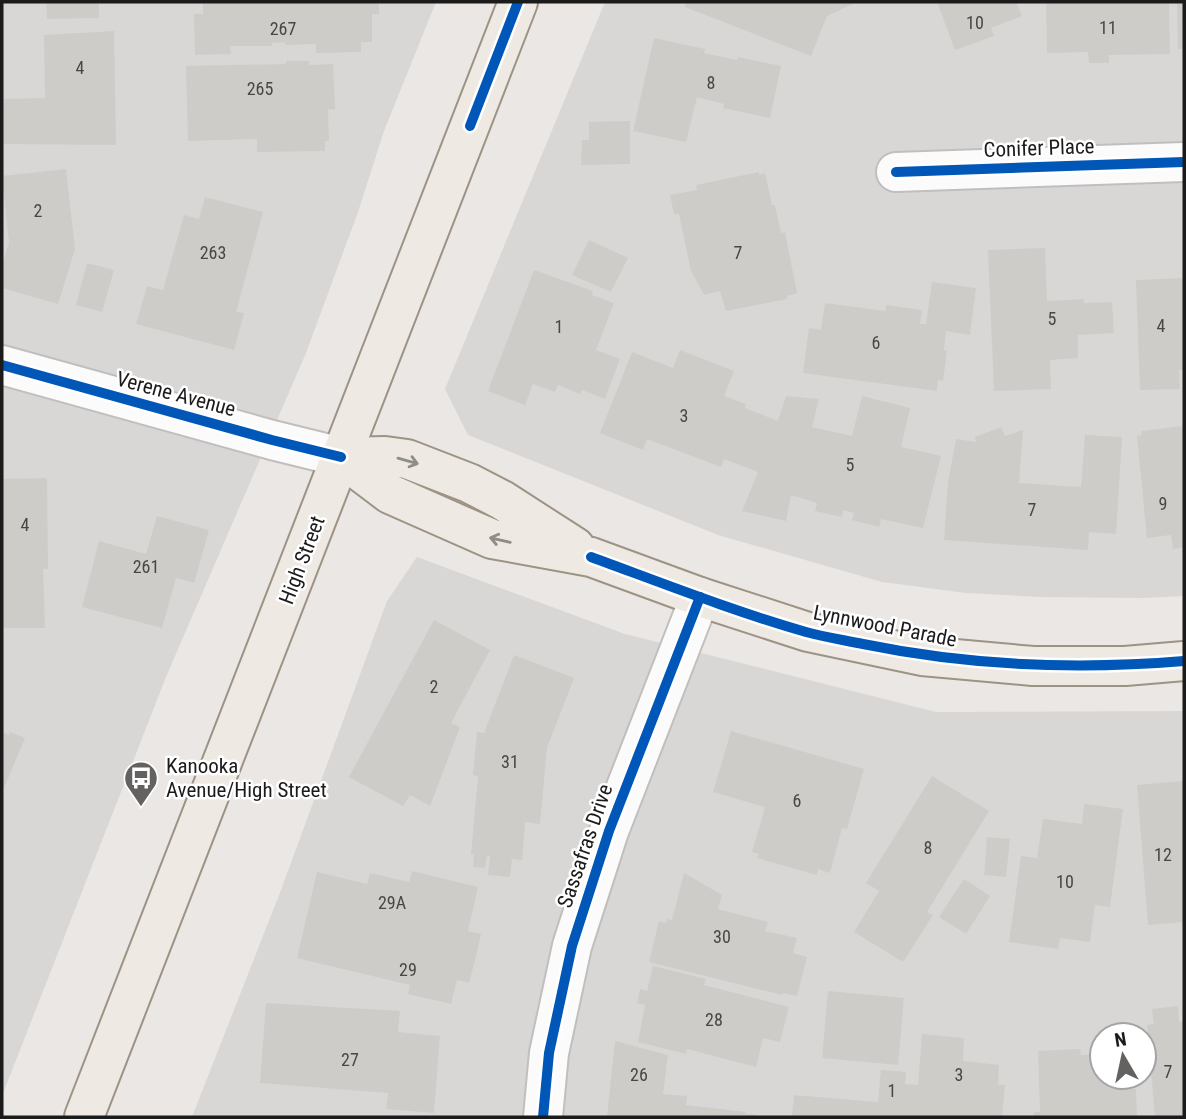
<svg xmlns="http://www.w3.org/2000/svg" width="1186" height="1119" font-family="'Roboto Condensed',sans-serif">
	<rect width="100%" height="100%" fill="#eae7e4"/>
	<g fill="#d9d7d5" fill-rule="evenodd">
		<polygon points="2,2 436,2 384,131 358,212 306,353 166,677 2,1096"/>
		<polygon points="605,2 1184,2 1184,596 1143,598 1041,597 966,593 882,582 718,535 468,435 445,389"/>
		<path d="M417,557L625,634L936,712L1184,711V1117H192L281,890L387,601ZM1102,1035H1144V1077H1102Z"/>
	</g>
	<g fill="#ceccc9">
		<polygon points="46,2 99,2 99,18 47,19"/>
		<polygon points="203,2 379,2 379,14 372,14 372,42 361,42 361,52 316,53 316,44 285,45 285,42 272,43 272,46 230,46 231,54 195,55 194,14 203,14"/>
		<polygon points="686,2 857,2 827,16 811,56 685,7"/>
		<polygon points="937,2 1016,2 1022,16 991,28 994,36 955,50"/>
		<polygon points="1046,2 1169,2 1170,54 1109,55 1109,63 1089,63 1088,52 1047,53"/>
		<polygon points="1177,4 1184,4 1184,49 1178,49"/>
		<polygon points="114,31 116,145 2,144 2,99 45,98 44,35"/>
		<polygon points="654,38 705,49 704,53 737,60 738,57 781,66 770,118 723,108 724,104 697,97 686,142 633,131"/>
		<polygon points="286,61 309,61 309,65 333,64 335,110 328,109 329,141 325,141 325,151 257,152 257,139 188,141 186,66 286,64"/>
		<polygon points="630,121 630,164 581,165 582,140 589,140 589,122"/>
		<polygon points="66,169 75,249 58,304 2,288 2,265 9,243 2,176"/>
		<polygon points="759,172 759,175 765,173 772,205 775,205 781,233 785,232 797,293 787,296 787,299 726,311 720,291 704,295 691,271 679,214 674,214 670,195 697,190 696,185"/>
		<polygon points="205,197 263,212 236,312 244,313 234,350 136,324 147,286 163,290 184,215 199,219"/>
		<polygon points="589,240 628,258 611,292 572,275"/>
		<polygon points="1045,248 1047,301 1084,299 1084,303 1112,302 1114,333 1078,335 1078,358 1050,360 1051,389 994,391 988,250"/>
		<polygon points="87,263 114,270 102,312 76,305"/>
		<polygon points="534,270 593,291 592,295 614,303 596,350 620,359 605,399 582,390 580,394 558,385 555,392 533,384 525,405 488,391"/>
		<polygon points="1184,278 1184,370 1179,370 1180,389 1140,390 1136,280"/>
		<polygon points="932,282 976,288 970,335 946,331 944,350 947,351 943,381 938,380 937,391 803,373 809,328 821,330 825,303 886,311 886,305 922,310 920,324 926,324"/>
		<polygon points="680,350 734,371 724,396 746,404 745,408 778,421 786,396 819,399 812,427 852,436 862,396 910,408 901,447 941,456 923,528 881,519 879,527 852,520 854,513 843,510 842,517 815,511 817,503 791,495 786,521 742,511 758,472 724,459 721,467 647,439 643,450 600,433 632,352 673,368"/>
		<polygon points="1183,426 1184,547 1173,549 1171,535 1147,538 1137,436 1142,435 1141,431"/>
		<polygon points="1001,427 1005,436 1023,430 1019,483 1081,487 1085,435 1122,437 1116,534 1089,532 1088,550 944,540 948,482 956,439 976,442 975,437"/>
		<polygon points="47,478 48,569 43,569 45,628 2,628 2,479"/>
		<polygon points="157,516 209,530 194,583 176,578 162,628 82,607 99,541 146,554"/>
		<polygon points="434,620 490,650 451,723 460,727 430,806 410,795 403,806 349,777"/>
		<polygon points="514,655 574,678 547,748 540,824 525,822 522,860 512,859 510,877 488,875 490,856 487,856 485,868 473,867 474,854 471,854 478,776 473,775 477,732 484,733"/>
		<polygon points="731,731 864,769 847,829 842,828 830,873 818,869 817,875 757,858 759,854 752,852 765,807 713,792"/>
		<polygon points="2,732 9,735 10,732 25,738 4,788 2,787"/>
		<polygon points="932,776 989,811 927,912 933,915 903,962 854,932 879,891 866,883"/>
		<polygon points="1184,781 1184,922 1148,925 1137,785"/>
		<polygon points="1084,804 1123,809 1110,907 1095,905 1090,942 1060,938 1058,949 1009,942 1021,856 1037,858 1043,819 1082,824"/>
		<polygon points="987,837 1010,839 1006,877 984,875"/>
		<polygon points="412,871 478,887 468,931 481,934 476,956 469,983 457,980 451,1004 408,994 410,985 297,958 317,872 367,884 370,873 409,882"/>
		<polygon points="684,873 722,895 718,909 768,922 765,931 797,938 793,953 807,957 797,996 783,993 782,995 649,962 659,921 666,923 667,919 672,920"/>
		<polygon points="964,879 990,896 966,934 939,917"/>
		<polygon points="653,966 706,979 704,985 789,1007 780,1042 763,1038 756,1067 687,1049 686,1054 638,1042 645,1005 637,1003 640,989 647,991"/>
		<polygon points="828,991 904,998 898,1065 822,1058"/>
		<polygon points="266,1003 400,1011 398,1032 440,1036 434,1113 386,1109 388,1093 260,1083"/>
		<polygon points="1178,1006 1179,1022 1184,1021 1184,1117 1155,1117 1147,1025 1154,1024 1152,1009"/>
		<polygon points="922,1034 964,1038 963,1061 999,1065 998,1085 1005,1085 1002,1117 792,1117 794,1095 878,1102 881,1070 906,1072 905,1084 918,1085"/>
		<polygon points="615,1041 668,1055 663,1094 687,1096 686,1105 746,1112 745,1114 758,1115 758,1117 607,1117"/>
		<polygon points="1080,1049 1081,1055 1102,1054 1102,1077 1129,1077 1129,1089 1136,1089 1137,1117 1034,1117 1034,1112 1040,1112 1038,1051"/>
	</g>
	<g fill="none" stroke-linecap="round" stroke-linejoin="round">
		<g stroke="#c1bfbe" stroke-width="42">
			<g id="minor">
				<polyline points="896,172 1184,162"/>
				<polyline points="2,365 272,440 341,457"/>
				<polyline points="543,1117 549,1053 572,946 609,831 700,597"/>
			</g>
		</g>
		<g stroke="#9d9384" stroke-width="42">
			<g id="major">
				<polyline points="341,457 390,494 492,539 591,557 700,597 808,632 922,656 1033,666 1125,666 1184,661"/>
				<polyline points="341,457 385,456 407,459 469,483 502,500 575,547"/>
				<polyline points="84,1117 518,2"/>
			</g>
		</g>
		<use href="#minor" stroke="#fcfbfb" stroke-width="38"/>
		<use href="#major" stroke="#eeeae3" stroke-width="38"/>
		<g stroke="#fff" stroke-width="15">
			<g id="cycleway">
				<polyline points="470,126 518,2"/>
				<polyline points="896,172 1184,162"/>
				<polyline points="2,365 272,440 341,457"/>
				<path d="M591,557C662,583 733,611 806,632C824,637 844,640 863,644C970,666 1076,670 1184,661"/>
				<polyline points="543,1117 549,1053 572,946 609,831 700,597"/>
			</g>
		</g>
		<use href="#cycleway" stroke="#0057b8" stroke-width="10"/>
	</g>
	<defs><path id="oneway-shaft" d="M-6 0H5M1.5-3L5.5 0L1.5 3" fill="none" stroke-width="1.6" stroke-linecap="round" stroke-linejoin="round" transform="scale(1.75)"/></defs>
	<g stroke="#8f8d89">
		<use href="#oneway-shaft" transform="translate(408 461) rotate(16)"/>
		<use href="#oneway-shaft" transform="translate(500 540) rotate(-167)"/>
	</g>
	<defs>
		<g id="bus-pin" transform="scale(1.75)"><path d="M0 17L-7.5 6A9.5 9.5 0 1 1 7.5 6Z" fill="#636261" stroke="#fff"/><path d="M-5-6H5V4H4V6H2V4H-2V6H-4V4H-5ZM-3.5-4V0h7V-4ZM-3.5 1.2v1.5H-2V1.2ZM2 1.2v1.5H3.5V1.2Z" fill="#fff"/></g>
	</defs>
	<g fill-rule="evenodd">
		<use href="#bus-pin" x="141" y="778"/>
	</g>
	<g text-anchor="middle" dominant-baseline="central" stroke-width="5" stroke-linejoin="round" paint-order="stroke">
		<g font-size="18" fill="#484746">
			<text x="975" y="22">10</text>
			<text x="1108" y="27">11</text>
			<text x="283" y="28">267</text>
			<text x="80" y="67">4</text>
			<text x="711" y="82">8</text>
			<text x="260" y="88">265</text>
			<text x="38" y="210">2</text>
			<text x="213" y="252">263</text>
			<text x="738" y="252">7</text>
			<text x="1052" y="318">5</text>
			<text x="1161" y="325">4</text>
			<text x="559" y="326">1</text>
			<text x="876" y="342">6</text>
			<text x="684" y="415">3</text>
			<text x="850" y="464">5</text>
			<text x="1163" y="503">9</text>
			<text x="1032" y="509">7</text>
			<text x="25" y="524">4</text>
			<text x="146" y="566">261</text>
			<text x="434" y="686">2</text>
			<text x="510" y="761">31</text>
			<text x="797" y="800">6</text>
			<text x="928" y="847">8</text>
			<text x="1163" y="854">12</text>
			<text x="1065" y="881">10</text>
			<text x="392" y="902">29A</text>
			<text x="722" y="936">30</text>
			<text x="408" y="969">29</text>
			<text x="714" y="1019">28</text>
			<text x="350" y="1059">27</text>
			<text x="1168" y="1071">7</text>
			<text x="639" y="1074">26</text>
			<text x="959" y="1074">3</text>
			<text x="892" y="1090">1</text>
		</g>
		<g font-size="21" fill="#1b1b1b" stroke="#fff">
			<text transform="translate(1039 148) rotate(-2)">Conifer Place</text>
			<text transform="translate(176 394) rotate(15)">Verene Avenue</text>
			<text transform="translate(302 560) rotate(-69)">High Street</text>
			<text transform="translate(885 626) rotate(11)">Lynnwood Parade</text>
			<text transform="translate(585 846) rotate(-71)">Sassafras Drive</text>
		</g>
		<g font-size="21" fill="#1b1b1b" stroke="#fff" text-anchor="start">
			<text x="166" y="766">Kanooka<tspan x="166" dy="24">Avenue/High Street</tspan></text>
		</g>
	</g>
	<rect width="1186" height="1119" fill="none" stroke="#1b1b1b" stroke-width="7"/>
	<g transform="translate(1123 1056) rotate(351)"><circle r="33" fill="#ffffff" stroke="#a4a4a4" stroke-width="2"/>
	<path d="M0-5L12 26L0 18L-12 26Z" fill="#636261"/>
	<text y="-10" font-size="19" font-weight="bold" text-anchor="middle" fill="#1b1b1b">N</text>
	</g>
</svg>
